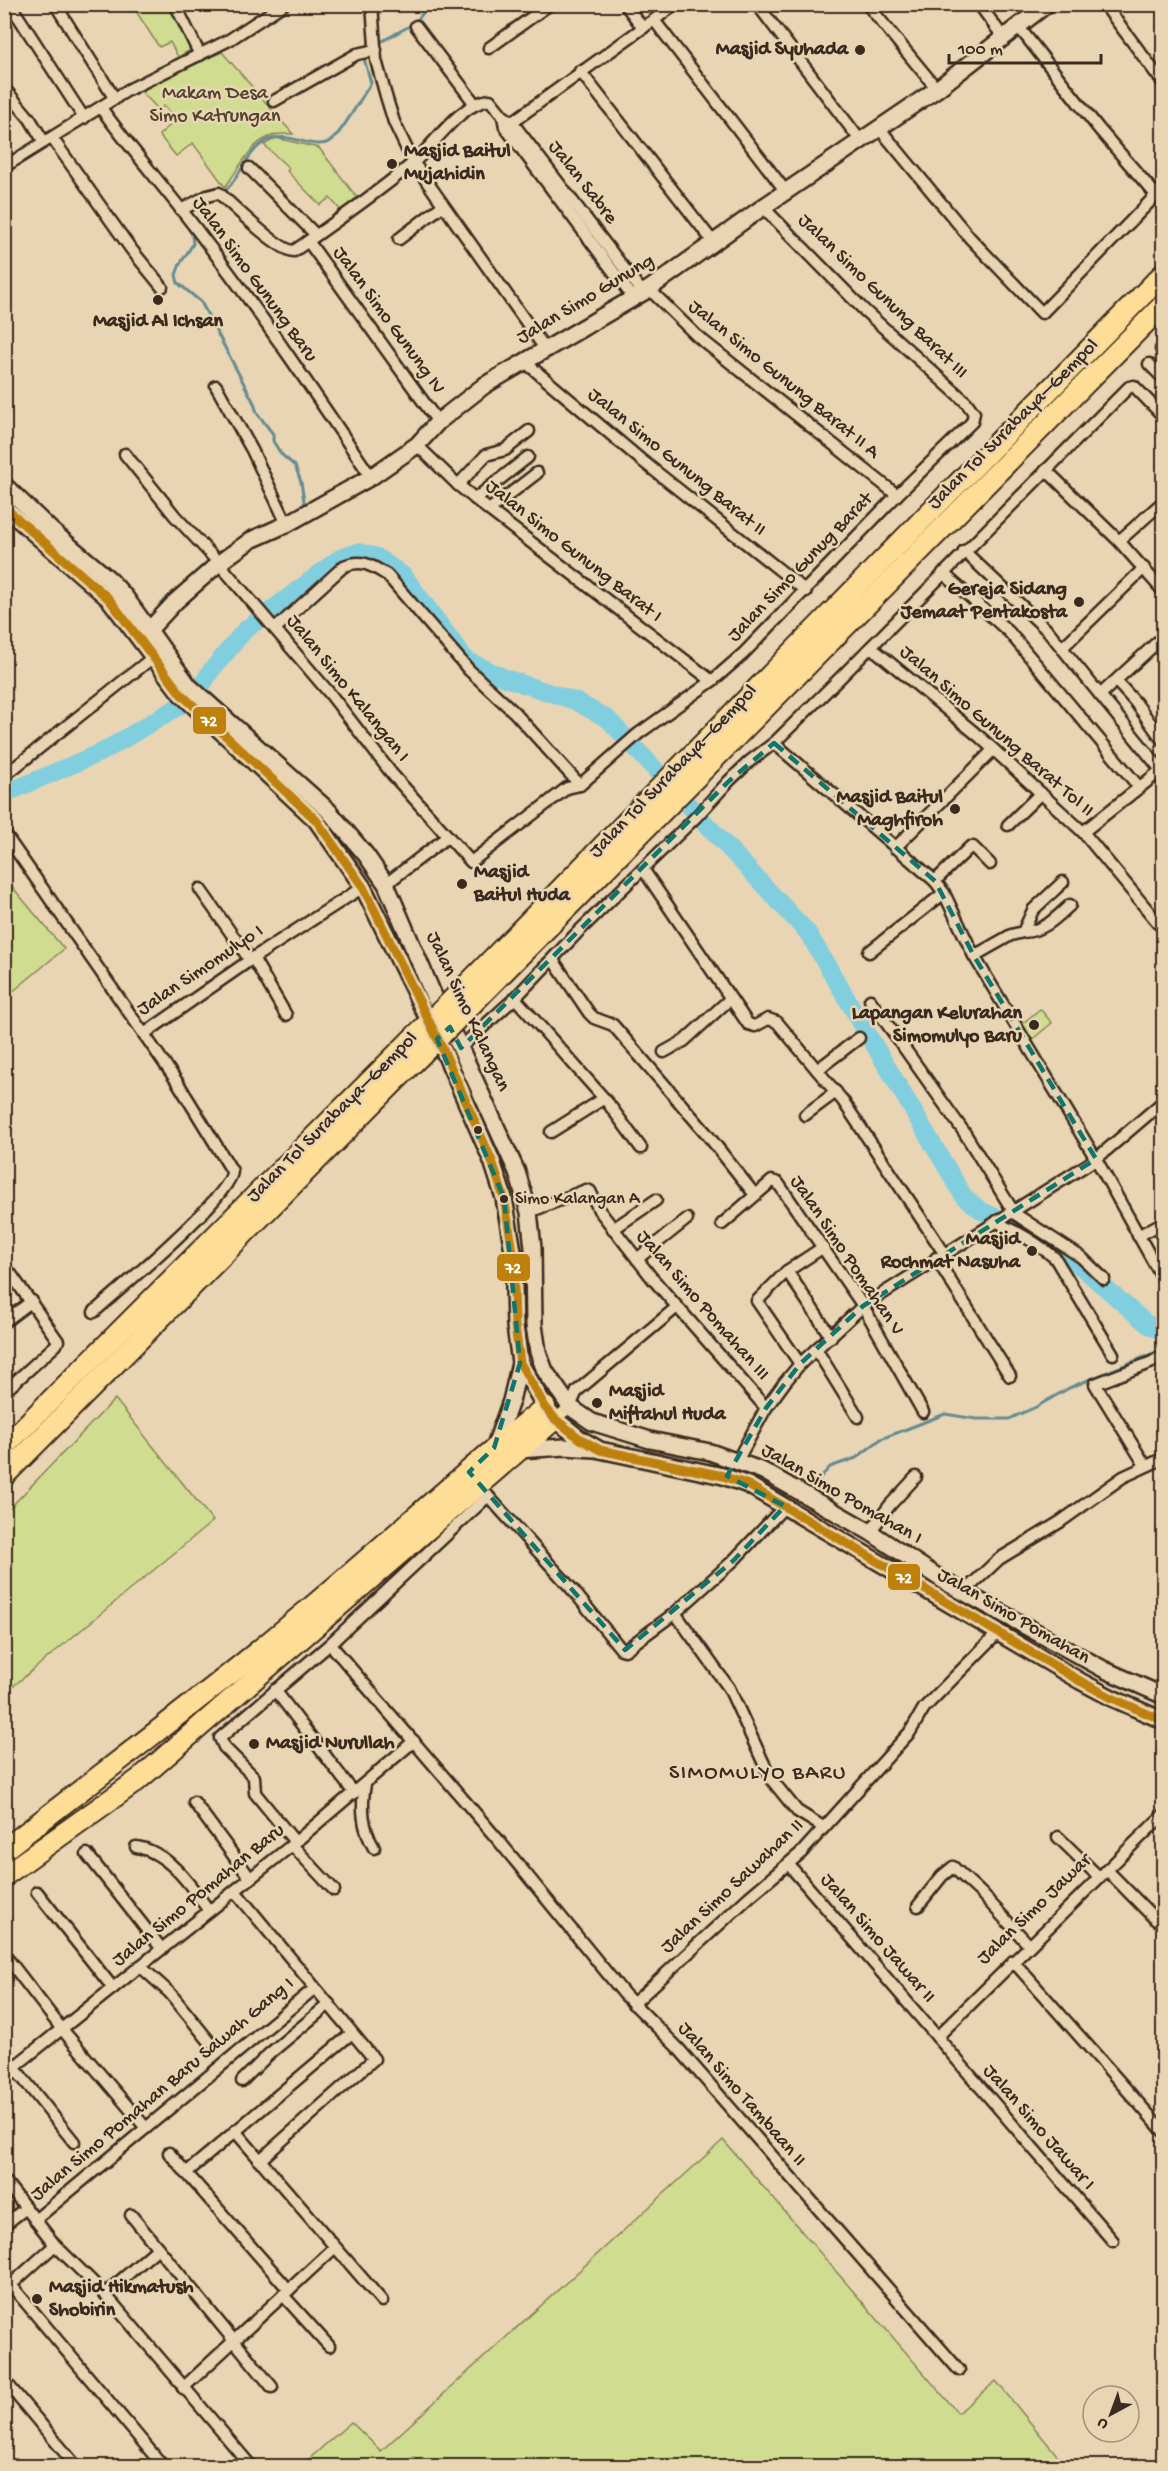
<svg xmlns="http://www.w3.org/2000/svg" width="1168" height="2471" font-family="'Gochi Hand',sans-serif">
	<rect width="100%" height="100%" fill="#e9d5b3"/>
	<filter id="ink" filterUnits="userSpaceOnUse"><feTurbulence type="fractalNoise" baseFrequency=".0167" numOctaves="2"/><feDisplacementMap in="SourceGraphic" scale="12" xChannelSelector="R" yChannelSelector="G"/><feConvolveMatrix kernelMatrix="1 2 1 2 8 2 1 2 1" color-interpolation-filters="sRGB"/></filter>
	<g filter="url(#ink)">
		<g fill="#d0dd90" stroke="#868457" stroke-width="1.5">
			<polygon points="132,5 169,5 194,48 178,57 170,42 159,47"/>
			<path d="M222,52L293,134C254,130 246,160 225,187L193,143L176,156L159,135L176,120L164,106L159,110L140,90Z"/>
			<polygon points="276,138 319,148 359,200 342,212 330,198 320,205 287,171 289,168 264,145"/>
			<polygon points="4,877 64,949 5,998 4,998"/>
			<polygon points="1040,1009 1052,1023 1029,1042 1017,1028"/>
			<polygon points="115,1399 213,1521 5,1693 5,1513"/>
			<polygon points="723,2140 958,2413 996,2381 1066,2466 422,2466 414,2457 403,2466 301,2466 351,2422 381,2451"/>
		</g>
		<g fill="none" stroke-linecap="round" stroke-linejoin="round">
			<g stroke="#658c92" stroke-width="3">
				<polyline points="377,44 415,23 430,4"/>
				<path d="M223,193C240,179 246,152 266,141C289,129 314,153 332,140C343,131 362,96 371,83L363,55"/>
				<polyline points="188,227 192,234 193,244 180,264 176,275 178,283 201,302 254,403 257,413 273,434 273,441 281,454 295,466 301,482 305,507"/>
				<polyline points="159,605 212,558"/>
				<polyline points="807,1492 830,1467 856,1458 881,1439 945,1414 976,1419 1009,1419 1036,1407 1069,1388 1154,1353 1164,1346"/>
			</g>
			<polyline stroke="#81cedf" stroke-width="18" points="4,794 104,751 196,696 210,672 245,630 340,558 358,552 377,557 404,576 466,660 505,678 575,701 608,719 808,933 964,1197 982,1211 1040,1238 1079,1265 1147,1324 1164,1332"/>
			<g stroke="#3b2a1e" stroke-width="15">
				<g id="minor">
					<polyline points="10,4 84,118"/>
					<polyline points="55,4 115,99"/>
					<polyline points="175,4 200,55"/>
					<polyline points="372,4 376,60 386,96 394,122 413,162 546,350"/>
					<polyline points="625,4 643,28"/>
					<polyline points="757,4 860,140"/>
					<polyline points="867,4 937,89"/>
					<polyline points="979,4 1003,37"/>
					<polyline points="1104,4 1164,84"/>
					<polyline points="654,20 787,193"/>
					<polyline points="416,26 475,104"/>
					<polyline points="1018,26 1099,129 1156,195"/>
					<polyline points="489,48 550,4"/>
					<polyline points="580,71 714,243"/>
					<polyline points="4,88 30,119 44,142"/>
					<polyline points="274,101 357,54 376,50"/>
					<path d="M101,108C132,151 168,191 200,234C260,312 316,395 371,477"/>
					<polyline points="503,116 505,127 634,299"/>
					<polyline points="508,125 676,4"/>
					<polyline points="879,128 970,238 1042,313 1164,187"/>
					<polyline points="52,138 131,249 162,287"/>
					<polyline points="4,167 128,90 229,40 284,4"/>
					<polyline points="249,168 316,235"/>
					<path d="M181,210L207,196L219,193C232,205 279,251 294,251C334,223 376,194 413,163C435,144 460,103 490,100L503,116L512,122L643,293"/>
					<polyline points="399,239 442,206"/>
					<polyline points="308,241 438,422"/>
					<polyline points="649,289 697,336 897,495"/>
					<polyline points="1161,349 1164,352"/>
					<polyline points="525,362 640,459 806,591"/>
					<polyline points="1149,364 1164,379"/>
					<polyline points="216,386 252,450 287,524"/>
					<polyline points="417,445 458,485 489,510 712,681"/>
					<polyline points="125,454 175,516 217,561 331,695 392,774 471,862 567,788 580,785 638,734 712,681 743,654 897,495 972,422 974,413 966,402 865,311 763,207"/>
					<polyline points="1046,470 1119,541 1164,592"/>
					<polyline points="458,485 486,455 505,450 529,431"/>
					<polyline points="475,499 528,457"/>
					<polyline points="489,510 537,473"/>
					<polyline points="1119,541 1164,501"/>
					<polyline points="964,551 1049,632 1161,770"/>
					<polyline points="943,573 1009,632 1139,787"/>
					<path d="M275,629L344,566C362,559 371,565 387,575L469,670L514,712L580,785"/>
					<polyline points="871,647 981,738 1083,832 1164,930"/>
					<polyline points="1063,647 1144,568"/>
					<polyline points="1116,681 1136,703 1164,742"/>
					<polyline points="1100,695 1164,636"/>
					<polyline points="774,743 935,881 944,893 974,956 1011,935 1023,932 1033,910 1063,882"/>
					<polyline points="4,776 152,658"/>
					<polyline points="1008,825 1041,793"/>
					<polyline points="1083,832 1164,768"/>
					<path d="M4,833L178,1083L232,1171C233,1195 117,1291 94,1312"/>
					<polyline points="895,848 993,750"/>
					<polyline points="643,869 748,1024 755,1026 768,1019 777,1022 843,1101 944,1253"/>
					<polyline points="935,881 970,847 973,847 990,864"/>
					<polyline points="386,884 447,837"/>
					<polyline points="200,889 250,960"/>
					<path d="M1023,932C1044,931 1055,919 1070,905"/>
					<polyline points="869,952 944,893"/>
					<polyline points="974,956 1096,1159 1164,1281"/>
					<polyline points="253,958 286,1015"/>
					<polyline points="553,960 589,1013 594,1018 613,1025 706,1133 755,1195"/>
					<polyline points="515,998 608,1103 641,1148"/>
					<polyline points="870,1000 964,1132 1013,1211"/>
					<polyline points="144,1034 253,958 363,887"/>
					<polyline points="460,1048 515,998 578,932 695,818 729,781 750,761 774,743 838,680 1129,387 1134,386 1164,417"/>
					<polyline points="664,1052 684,1041 730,999"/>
					<polyline points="817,1070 859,1038"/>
					<polyline points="805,1115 836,1092"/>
					<polyline points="551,1132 603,1099"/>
					<polyline points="529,1212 586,1190 590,1191 599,1210 652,1278 766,1408"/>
					<polyline points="1012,1212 1081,1257 1104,1279"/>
					<path d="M997,1221C1004,1227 1010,1229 1018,1233C1031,1240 1044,1249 1055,1258L1113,1354"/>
					<polyline points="722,1224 772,1181 778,1183 863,1306 923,1412"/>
					<polyline points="613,1229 656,1200"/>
					<polyline points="1138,1236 1164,1222"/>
					<polyline points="936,1258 1010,1376"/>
					<polyline points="637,1259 687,1219"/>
					<polyline points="787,1271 822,1248"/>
					<polyline points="4,1277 11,1274 58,1341 56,1345 4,1392"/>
					<polyline points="4,1322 32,1301"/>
					<polyline points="816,1349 858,1417"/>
					<polyline points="800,1364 757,1301 787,1271 831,1337"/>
					<polyline points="555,1419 570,1407 577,1391 677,1307"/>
					<polyline points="737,1461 766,1408 785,1382 800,1364 863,1306 1096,1159 1164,1101"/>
					<polyline points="1145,1465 1095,1384 1150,1363 1164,1355"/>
					<polyline points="488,1496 571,1588 621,1649 625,1650 675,1613"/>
					<polyline points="785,1506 733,1561 675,1613 729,1688 771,1779 797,1811 823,1827"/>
					<polyline points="870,1532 890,1505 916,1477"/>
					<polyline points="964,1592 999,1559 1060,1522 1123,1477 1164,1458"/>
					<polyline points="330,1644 499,1841 625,1995 678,2048 959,2370"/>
					<polyline points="275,1690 354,1793"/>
					<path d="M365,1784C361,1807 362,1827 374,1848"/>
					<polyline points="194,1802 250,1878"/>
					<polyline points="1058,1837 1099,1877"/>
					<polyline points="295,1842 255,1793 254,1777 224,1747 220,1738 330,1644 488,1496 476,1481"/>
					<polyline points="292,1845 334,1890"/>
					<path d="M136,1847C168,1851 192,1887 209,1911"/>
					<polyline points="87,1854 161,1948"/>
					<polyline points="789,1865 1113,2241"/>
					<polyline points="1107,1870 1156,1920"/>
					<polyline points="235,1891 374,2059 259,2161"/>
					<polyline points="37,1892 113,1988"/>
					<polyline points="918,1906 942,1876 953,1867 981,1893 1029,1945"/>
					<polyline points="4,1954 61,2028 146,2128"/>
					<polyline points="1013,1961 1164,2132"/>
					<polyline points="140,1966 170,1993 209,2041"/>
					<polyline points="633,2004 749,1897 802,1852 910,1732 924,1708 998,1633"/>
					<polyline points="937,2037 1164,1814"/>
					<polyline points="4,2055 74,2142"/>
					<polyline points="4,2075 292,1845 414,1741"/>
					<polyline points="242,2081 269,2054 329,2004"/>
					<polyline points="235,2131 382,2301"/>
					<polyline points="169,2153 289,2290"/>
					<polyline points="186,2173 352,2033"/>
					<polyline points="4,2180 55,2245 105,2294 251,2466"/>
					<polyline points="131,2215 272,2387"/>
					<polyline points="35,2220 315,1988"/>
					<polyline points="4,2225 26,2208"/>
					<polyline points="11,2285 163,2466"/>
					<polyline points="4,2291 55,2245"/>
					<polyline points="105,2294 158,2248"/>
					<polyline points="283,2295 329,2346"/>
					<polyline points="4,2380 76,2466"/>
					<polyline points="183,2388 334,2248"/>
				</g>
			</g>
			<g stroke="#3b2a1e" stroke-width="20">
				<g id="secondary">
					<polyline points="4,485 52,531 110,580 126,598 189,686 328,810 366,855 386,884 433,994 458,1043 517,1172 529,1212 533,1248 534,1325 538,1352 545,1371 570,1407 592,1422 650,1440 710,1452 763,1471 870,1532 947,1583 1105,1670 1164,1696"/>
					<polyline points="4,507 109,599 181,694 316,820 363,887 445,1054 492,1161 504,1198 513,1251 515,1326 520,1363 545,1407 555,1419 579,1438 600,1450 723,1476 748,1485 1080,1681 1112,1698 1164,1721"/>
					<polyline points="149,630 176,601 219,563 251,540 287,524 371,477 417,445 438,422 485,385 649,289 763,207 937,89 1047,4"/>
					<polyline points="494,1448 511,1401 520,1363"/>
					<polyline points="518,1450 565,1447 594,1449"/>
				</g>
			</g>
			<g stroke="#3b2a1e" stroke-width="24">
				<g id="motorway">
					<polyline points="451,1001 1164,273"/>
					<polyline points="463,1013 1164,304"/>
					<polyline points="4,1447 411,1040"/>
					<polyline points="4,1476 422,1054"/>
					<path d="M4,1850C102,1773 202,1699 297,1619C380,1550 460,1475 545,1407"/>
					<polyline points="4,1876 138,1780 555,1419"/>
				</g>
			</g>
			<use href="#minor" stroke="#e9d5b3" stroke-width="10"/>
			<use href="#secondary" stroke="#e9d5b3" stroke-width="15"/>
			<use href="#motorway" stroke="#fedd96" stroke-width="20"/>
			<g stroke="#3b2a1e" stroke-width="24" stroke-linecap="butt">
				<g id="motorway-bridge">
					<polyline points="411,1040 451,1001"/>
					<polyline points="422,1054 463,1013"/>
				</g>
			</g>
			<use href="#motorway-bridge" stroke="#fedd96" stroke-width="20"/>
			<g stroke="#e9d5b3" stroke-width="14">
				<polyline id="bus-1" points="4,507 109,599 181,694 316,820 363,887 445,1054 492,1161 504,1198 513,1251 515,1326 520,1363 545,1407 555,1419 579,1438 600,1450 723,1476 748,1485 1080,1681 1112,1698 1164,1721"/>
			</g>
			<use href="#bus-1" stroke="#bf8109" stroke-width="9"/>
		</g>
	</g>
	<path fill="none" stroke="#0f766e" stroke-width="4.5" stroke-dasharray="12 8" stroke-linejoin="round" d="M774,743L935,881L974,956L1096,1159L863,1306L800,1364L766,1408L727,1476L785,1506L733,1561L625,1650L469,1472L494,1448L520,1363L504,1198L437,1039L450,1027L461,1048L729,781Z"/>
	<g fill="#3b2a1e" stroke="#e9d5b3" stroke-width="2">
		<circle cx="860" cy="50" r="6"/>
		<circle cx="392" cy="164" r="6"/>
		<circle cx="158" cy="300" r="6"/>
		<circle cx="1079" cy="602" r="6"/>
		<circle cx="955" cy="809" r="6"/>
		<circle cx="462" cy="884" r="6"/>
		<circle cx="1034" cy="1025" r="6"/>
		<circle cx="478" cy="1130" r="5"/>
		<circle cx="504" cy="1199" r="5"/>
		<circle cx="1032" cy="1251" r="6"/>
		<circle cx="597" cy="1403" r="6"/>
		<circle cx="254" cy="1744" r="6"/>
		<circle cx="37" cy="2299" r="6"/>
	</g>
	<g text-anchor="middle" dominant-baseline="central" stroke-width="5" stroke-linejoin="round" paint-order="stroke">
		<g font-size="18" fill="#3b2a1e" stroke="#e9d5b3" text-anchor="start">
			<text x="515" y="1199">Simo Kalangan A</text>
		</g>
		<g font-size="20" font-weight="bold" fill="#3b2a1e" stroke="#e9d5b3" text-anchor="end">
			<text x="848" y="50">Masjid Syuhada</text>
			<text x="404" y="152" text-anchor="start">Masjid Baitul<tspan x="404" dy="23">Mujahidin</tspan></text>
			<text x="158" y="322" text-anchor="middle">Masjid Al Ichsan</text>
			<text x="1067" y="590">Gereja Sidang<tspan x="1067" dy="23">Jemaat Pentakosta</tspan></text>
			<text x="943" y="798">Masjid Baitul<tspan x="943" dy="23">Maghfiroh</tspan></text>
			<text x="474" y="873" text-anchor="start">Masjid<tspan x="474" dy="23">Baitul Huda</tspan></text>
			<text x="1022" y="1014">Lapangan Kelurahan<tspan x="1022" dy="23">Simomulyo Baru</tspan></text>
			<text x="1020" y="1240">Masjid<tspan x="1020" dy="23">Rochmat Nasuha</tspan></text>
			<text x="609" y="1392" text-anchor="start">Masjid<tspan x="609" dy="23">Miftahul Huda</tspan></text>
			<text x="266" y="1744" text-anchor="start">Masjid Nurullah</text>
			<text x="49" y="2288" text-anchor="start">Masjid Hikmatush<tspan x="49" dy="23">Shobirin</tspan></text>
		</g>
		<g font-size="20" fill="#51452f" stroke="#e9d5b3">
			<text x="215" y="94">Makam Desa<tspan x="215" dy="23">Simo Katrungan</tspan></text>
		</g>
		<g font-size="20" fill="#3b2a1e" stroke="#e9d5b3">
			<text transform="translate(582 183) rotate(52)">Jalan Sabre</text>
			<text transform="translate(254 280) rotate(54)">Jalan Simo Gunung Baru</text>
			<text transform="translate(882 297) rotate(44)">Jalan Simo Gunung Barat III</text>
			<text transform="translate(586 300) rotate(-31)">Jalan Simo Gunung</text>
			<text transform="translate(388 321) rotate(54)">Jalan Simo Gunung IV</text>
			<text transform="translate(783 380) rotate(39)">Jalan Simo Gunung Barat II A</text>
			<text transform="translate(1014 425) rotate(-45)">Jalan Tol Surabaya–Gempol</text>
			<text transform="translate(676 463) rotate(39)">Jalan Simo Gunung Barat II</text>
			<text transform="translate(573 552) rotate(38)">Jalan Simo Gunung Barat I</text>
			<text transform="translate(801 568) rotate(-46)">Jalan Simo Gunug Barat</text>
			<text transform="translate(347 689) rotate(51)">Jalan Simo Kalangan I</text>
			<text transform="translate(996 732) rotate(41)">Jalan Simo Gunung Barat Tol II</text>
			<text transform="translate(674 772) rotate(-46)">Jalan Tol Surabaya–Gempol</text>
			<text transform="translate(201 971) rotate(-34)">Jalan Simomulyo I</text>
			<text transform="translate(467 1012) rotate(65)">Jalan Simo Kalangan</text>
			<text transform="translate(333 1118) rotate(-45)">Jalan Tol Surabaya–Gempol</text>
			<text transform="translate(846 1256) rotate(56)">Jalan Simo Pomahan V</text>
			<text transform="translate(702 1306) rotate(49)">Jalan Simo Pomahan III</text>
			<text transform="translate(841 1495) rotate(30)">Jalan Simo Pomahan I</text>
			<text transform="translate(1013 1617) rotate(30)">Jalan Simo Pomahan</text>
			<text transform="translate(733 1887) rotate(-43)">Jalan Simo Sawahan II</text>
			<text transform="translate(199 1896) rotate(-39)">Jalan Simo Pomahan Baru</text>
			<text transform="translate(1035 1910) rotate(-44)">Jalan Simo Jawar</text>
			<text transform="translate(877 1939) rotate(49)">Jalan Simo Jawar II</text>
			<text transform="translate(163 2090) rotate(-40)">Jalan Simo Pomahan Baru Sawah Gang I</text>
			<text transform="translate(741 2095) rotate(49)">Jalan Simo Tambaan II</text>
			<text transform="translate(1038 2128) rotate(49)">Jalan Simo Jawar I</text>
		</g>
		<g font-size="22" letter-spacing="1.5" fill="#3b2a1e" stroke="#e9d5b3">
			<text x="758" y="1774">SIMOMULYO BARU</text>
		</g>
	</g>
	<g stroke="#e9d5b3" stroke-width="2">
		<rect x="192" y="706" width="35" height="29" rx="6" fill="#bf8109"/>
		<rect x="496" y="1253" width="35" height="29" rx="6" fill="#bf8109"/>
		<rect x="887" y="1563" width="34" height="28" rx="6" fill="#bf8109"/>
	</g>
	<g font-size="16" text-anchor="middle" font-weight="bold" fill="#fff">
		<text x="209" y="726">72</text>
		<text x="513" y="1273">72</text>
		<text x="904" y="1583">72</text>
	</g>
	<rect width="1168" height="2471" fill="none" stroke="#e9d5b3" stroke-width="24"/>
	<rect x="12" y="12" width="1144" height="2447" fill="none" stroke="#3b2a1e" stroke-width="2" filter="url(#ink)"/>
	<g transform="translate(1111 2414) rotate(221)"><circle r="28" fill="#e9d5b3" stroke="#a39177" stroke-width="1.5"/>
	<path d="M0-4.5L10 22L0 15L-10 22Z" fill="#3b2a1e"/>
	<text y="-9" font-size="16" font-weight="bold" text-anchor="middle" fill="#3b2a1e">U</text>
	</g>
	<path d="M949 54v9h152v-9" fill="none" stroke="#3b2a1e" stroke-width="3"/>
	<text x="958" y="54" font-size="18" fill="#3b2a1e" stroke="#e9d5b3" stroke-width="4.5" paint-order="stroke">100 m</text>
</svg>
